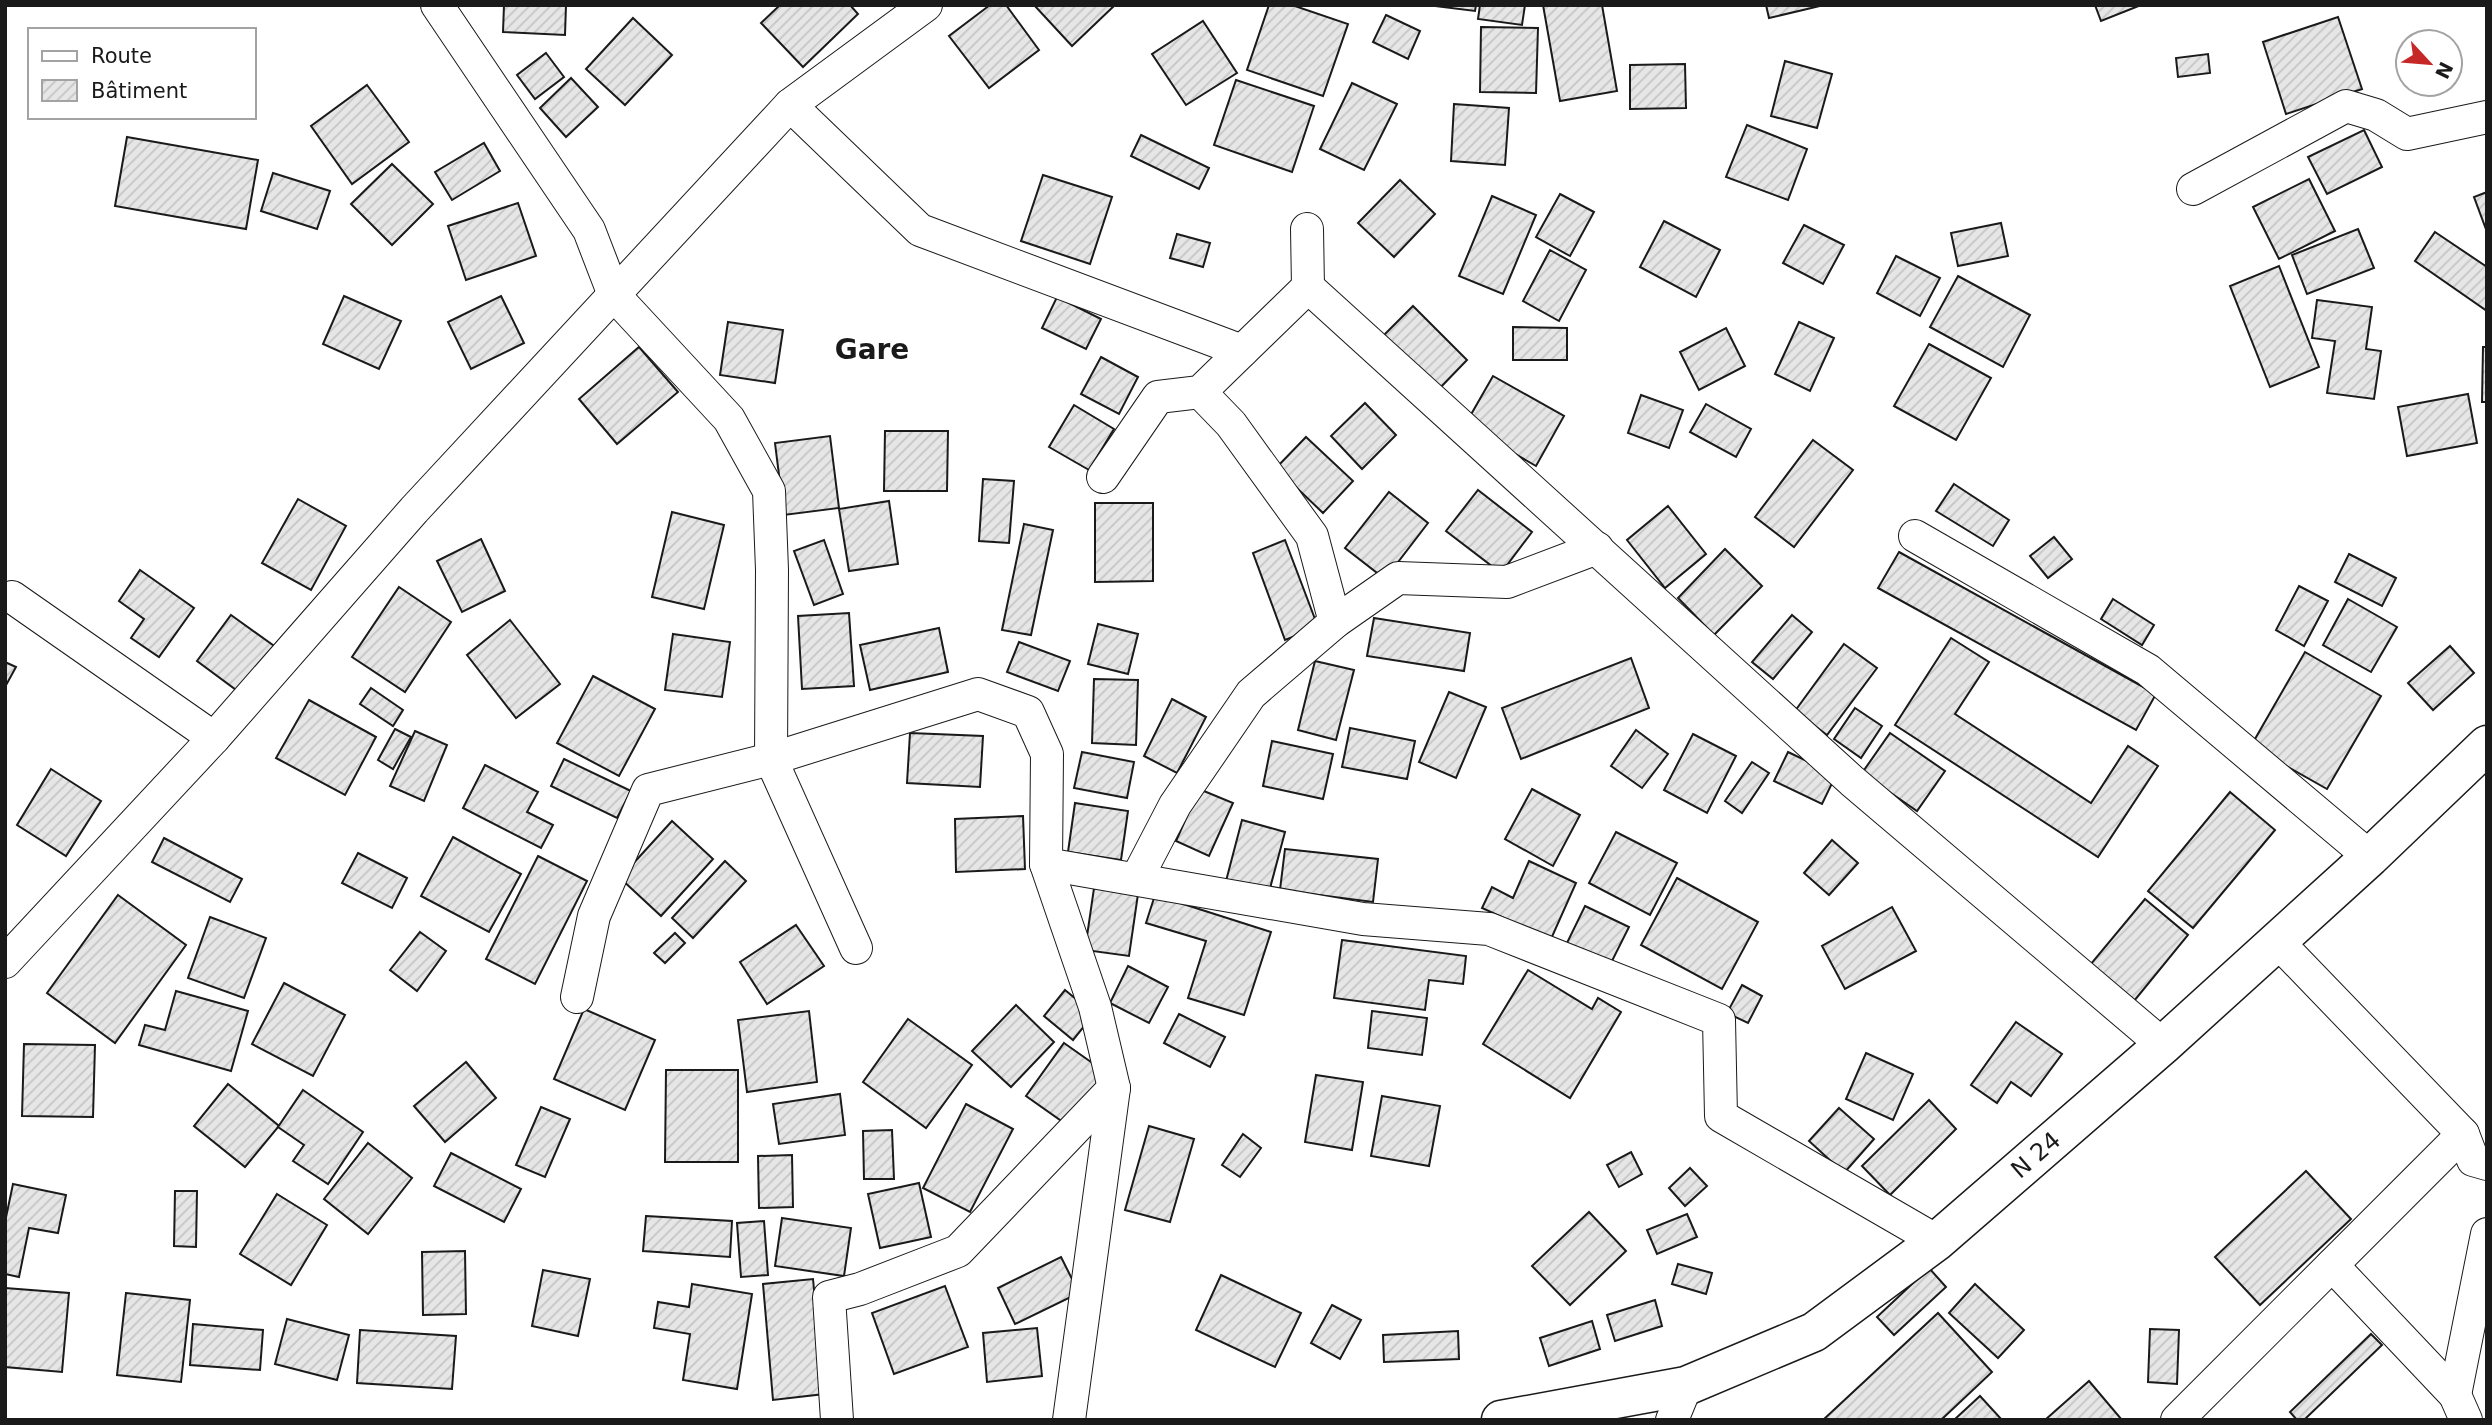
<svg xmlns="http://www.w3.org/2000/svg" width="2492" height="1425" font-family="'DejaVu Sans',sans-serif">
	<defs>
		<pattern id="building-hatch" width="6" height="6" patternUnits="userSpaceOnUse" patternTransform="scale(1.75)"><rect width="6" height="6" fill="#e6e6e6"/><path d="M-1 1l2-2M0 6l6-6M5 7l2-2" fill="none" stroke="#c5c5c5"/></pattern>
	</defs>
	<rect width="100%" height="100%" fill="#fff"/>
	<g fill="url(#building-hatch)" stroke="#1a1a1a" stroke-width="2">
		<polygon points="504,5 566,5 565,35 503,32"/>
		<polygon points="780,5 850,5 858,14 803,67 761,23"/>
		<polygon points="990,5 1006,5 1039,50 989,88 949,36"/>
		<polygon points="1034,5 1115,5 1072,46"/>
		<polygon points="1269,5 1292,5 1348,24 1323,96 1247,70"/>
		<polygon points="1427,5 1476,5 1475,11"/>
		<polygon points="1480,5 1525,5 1522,25 1478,19"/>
		<polygon points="1543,5 1602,5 1617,91 1560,101"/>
		<polygon points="1766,5 1820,5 1820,6 1769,18"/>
		<polygon points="2095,5 2141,5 2101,21"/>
		<polygon points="1386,15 1420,31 1408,59 1373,42"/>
		<polygon points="2338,17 2362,89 2286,114 2263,42"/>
		<polygon points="633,18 672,55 625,105 586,69"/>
		<polygon points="1203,21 1237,73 1186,105 1152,54"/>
		<polygon points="1481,27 1538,28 1536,93 1480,92"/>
		<polygon points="546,53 564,77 535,99 517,75"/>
		<polygon points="2208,54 2210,73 2178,77 2176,58"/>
		<polygon points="1785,61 1832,74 1817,128 1771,116"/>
		<polygon points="1685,64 1686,108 1630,109 1630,65"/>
		<polygon points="571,78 598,107 566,137 540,108"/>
		<polygon points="1236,80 1314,106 1292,172 1214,145"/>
		<polygon points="1352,83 1397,104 1364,170 1320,149"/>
		<polygon points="367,85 409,142 352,184 311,126"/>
		<polygon points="1454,104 1509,108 1505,165 1451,161"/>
		<polygon points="1747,125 1807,149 1788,200 1726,177"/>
		<polygon points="2364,130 2382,167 2327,194 2308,157"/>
		<polygon points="1141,135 1209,168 1199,189 1131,156"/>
		<polygon points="127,137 258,160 246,229 115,206"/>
		<polygon points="484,143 500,171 452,200 435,172"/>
		<polygon points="392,164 433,204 392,245 351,204"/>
		<polygon points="273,173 330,191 317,229 261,211"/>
		<polygon points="1043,175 1112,197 1090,264 1021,241"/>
		<polygon points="2309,179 2335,231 2279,259 2253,207"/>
		<polygon points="1400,180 1435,214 1394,257 1358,223"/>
		<polygon points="2487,192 2487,232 2474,197"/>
		<polygon points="1560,194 1594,212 1570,256 1536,237"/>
		<polygon points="1492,196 1536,215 1503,294 1459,276"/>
		<polygon points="518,203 536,256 466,280 448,226"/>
		<polygon points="1664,221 1720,250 1696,297 1640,267"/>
		<polygon points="2001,223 2008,256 1958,266 1951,233"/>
		<polygon points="1804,225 1844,245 1823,284 1783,263"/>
		<polygon points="2358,229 2374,268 2307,294 2292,255"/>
		<polygon points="2435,232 2487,267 2487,311 2415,261"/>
		<polygon points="1177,234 1210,243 1203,267 1170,258"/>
		<polygon points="1550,250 1586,270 1559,321 1523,301"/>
		<polygon points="1896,256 1940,278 1920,316 1877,293"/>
		<polygon points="2279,266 2319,367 2270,387 2230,286"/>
		<polygon points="1958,276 2030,315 2003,367 1930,327"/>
		<polygon points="344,296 401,321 379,369 323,344"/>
		<polygon points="501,296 524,343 471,369 448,322"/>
		<polygon points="1057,297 1101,319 1086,349 1042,328"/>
		<polygon points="2317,300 2372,307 2366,349 2381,351 2374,399 2327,393 2335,341 2312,338"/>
		<polygon points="1413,306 1467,360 1438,390 1384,335"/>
		<polygon points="728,322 783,330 775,383 720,375"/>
		<polygon points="1799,322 1834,338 1810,391 1775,374"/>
		<polygon points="1513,327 1567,328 1567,360 1513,360"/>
		<polygon points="1726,328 1745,366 1699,390 1680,352"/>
		<polygon points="1929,344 1991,378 1956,440 1894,406"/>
		<polygon points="639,347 678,392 617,444 579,399"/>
		<polygon points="2483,347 2487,347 2487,402 2482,402"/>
		<polygon points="1101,357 1138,377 1119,414 1081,394"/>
		<polygon points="1493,376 1564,416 1536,466 1465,425"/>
		<polygon points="2468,394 2477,443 2407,456 2398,407"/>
		<polygon points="1641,395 1683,410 1669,448 1628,433"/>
		<polygon points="1365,403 1396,435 1362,469 1331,436"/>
		<polygon points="1706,404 1751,429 1736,457 1690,432"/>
		<polygon points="1074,405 1114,429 1089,470 1049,447"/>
		<polygon points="885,431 948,431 947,491 884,491"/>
		<polygon points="830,436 839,508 784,515 775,443"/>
		<polygon points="1306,437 1353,481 1323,513 1276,468"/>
		<polygon points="1813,440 1853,470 1794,547 1755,517"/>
		<polygon points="983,479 1014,481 1009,543 979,541"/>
		<polygon points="1954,484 2009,520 1993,546 1936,511"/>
		<polygon points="1478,490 1532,532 1501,573 1446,531"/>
		<polygon points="1389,492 1428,523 1385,579 1345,548"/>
		<polygon points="298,499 346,526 311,590 262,563"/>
		<polygon points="889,501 898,564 849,571 839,509"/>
		<polygon points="1095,503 1153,503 1153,581 1095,582"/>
		<polygon points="1668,506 1706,554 1665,588 1627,540"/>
		<polygon points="672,512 724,525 704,609 652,597"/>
		<polygon points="1024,524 1053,530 1031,635 1002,630"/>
		<polygon points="2054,537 2072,559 2048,578 2030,556"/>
		<polygon points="481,539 505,591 462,612 437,561"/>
		<polygon points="824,540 843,594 814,605 794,551"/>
		<polygon points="1285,540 1318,627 1285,640 1253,553"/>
		<polygon points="1725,549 1762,586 1714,635 1678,598"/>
		<polygon points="1899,552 2156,694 2136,730 1878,588"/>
		<polygon points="2349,554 2396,578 2382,606 2335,582"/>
		<polygon points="140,570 194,608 159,657 131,638 144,619 119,601"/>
		<polygon points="2299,586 2328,601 2304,646 2276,630"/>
		<polygon points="399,587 451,622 405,692 352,657"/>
		<polygon points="2113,599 2154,625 2142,645 2101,619"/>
		<polygon points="2348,599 2397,627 2371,672 2323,645"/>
		<polygon points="849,613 854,686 802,689 798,616"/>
		<polygon points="231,615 277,648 243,695 197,661"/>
		<polygon points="1792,615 1812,632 1773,679 1752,662"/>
		<polygon points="1374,618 1470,633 1464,671 1367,656"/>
		<polygon points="510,620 560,684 516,718 467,655"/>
		<polygon points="1098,624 1138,634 1128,674 1088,664"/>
		<polygon points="939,628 948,672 870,690 860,645"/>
		<polygon points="673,634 730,642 722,697 665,690"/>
		<polygon points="1951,638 1989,662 1955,714 2091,803 2128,746 2158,766 2098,857 1895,725"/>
		<polygon points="1019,642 1070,661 1058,691 1007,672"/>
		<polygon points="1844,644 1877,668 1827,735 1795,711"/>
		<polygon points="2450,646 2474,673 2433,710 2408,683"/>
		<polygon points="2305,652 2381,696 2327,789 2251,746"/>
		<polygon points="1631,658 1649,708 1521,759 1502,708"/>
		<polygon points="1315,661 1354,670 1336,740 1298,730"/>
		<polygon points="5,662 16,667 5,687"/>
		<polygon points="593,676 655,709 619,776 557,743"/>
		<polygon points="1094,679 1138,680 1136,745 1092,743"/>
		<polygon points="371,688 403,710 393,726 360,704"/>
		<polygon points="1449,692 1486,707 1456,778 1419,762"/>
		<polygon points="1172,699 1206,717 1177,773 1144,756"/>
		<polygon points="309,700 376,737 345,795 276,758"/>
		<polygon points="1855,708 1882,726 1861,758 1834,739"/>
		<polygon points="1350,728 1415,741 1407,779 1342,767"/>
		<polygon points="395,729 411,737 393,769 378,760"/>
		<polygon points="1636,730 1668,754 1642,788 1611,766"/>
		<polygon points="415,731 447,745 424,801 390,786"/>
		<polygon points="910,733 983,736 980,787 907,783"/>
		<polygon points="1890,733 1945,771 1917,811 1862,773"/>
		<polygon points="1693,734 1736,756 1707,813 1664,790"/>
		<polygon points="1272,741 1333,754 1323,799 1263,786"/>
		<polygon points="1082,752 1134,762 1127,798 1074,788"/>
		<polygon points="1788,752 1836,775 1822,804 1774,781"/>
		<polygon points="564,759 631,791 617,818 551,786"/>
		<polygon points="1752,762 1769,773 1742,813 1725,801"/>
		<polygon points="485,765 538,792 527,812 553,825 541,848 463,808"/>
		<polygon points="51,769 101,801 66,856 17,825"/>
		<polygon points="1199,789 1233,803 1209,856 1176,841"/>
		<polygon points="1532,789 1580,815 1553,866 1505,839"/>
		<polygon points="2230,792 2275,830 2193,928 2148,891"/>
		<polygon points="1075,803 1128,811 1121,860 1068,852"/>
		<polygon points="1023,816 1025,869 956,872 955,819"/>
		<polygon points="1242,820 1285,832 1269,892 1226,881"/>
		<polygon points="672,821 713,859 661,916 620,878"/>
		<polygon points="1616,832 1677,863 1650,915 1589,883"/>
		<polygon points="453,837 521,874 489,932 421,896"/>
		<polygon points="164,838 242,879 230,902 152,862"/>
		<polygon points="1832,840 1858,863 1829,895 1804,873"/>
		<polygon points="1285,849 1378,859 1373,902 1280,890"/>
		<polygon points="358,853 407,878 392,908 342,883"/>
		<polygon points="538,856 587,881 535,984 486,959"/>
		<polygon points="725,861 746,881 693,938 672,918"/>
		<polygon points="1529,861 1576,883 1551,939 1482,908 1492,887 1513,898"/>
		<polygon points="1677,878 1758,922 1722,989 1641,945"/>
		<polygon points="1094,888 1138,894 1129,956 1085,950"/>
		<polygon points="118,895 186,945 115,1043 47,993"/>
		<polygon points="1155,895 1271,932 1244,1015 1188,998 1206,941 1146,923"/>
		<polygon points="2145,899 2188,935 2134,1001 2090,965"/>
		<polygon points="1585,906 1629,927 1607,971 1564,949"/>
		<polygon points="1892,907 1916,951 1845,989 1822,946"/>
		<polygon points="210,917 266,938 244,998 188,978"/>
		<polygon points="796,925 824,966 767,1004 740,962"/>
		<polygon points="420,932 446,951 417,991 390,970"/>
		<polygon points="675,933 685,943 665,963 654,953"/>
		<polygon points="1342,940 1466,956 1463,984 1429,980 1425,1010 1334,998"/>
		<polygon points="1128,966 1168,987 1149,1023 1110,1003"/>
		<polygon points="1528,970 1592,1009 1598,998 1621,1012 1570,1098 1483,1044"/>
		<polygon points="284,983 345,1015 313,1076 252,1044"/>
		<polygon points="1742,985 1762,996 1748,1023 1727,1013"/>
		<polygon points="1065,990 1094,1014 1073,1040 1044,1016"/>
		<polygon points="176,991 248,1011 231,1071 139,1045 145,1025 165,1030"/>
		<polygon points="1016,1005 1054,1042 1011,1087 972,1051"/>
		<polygon points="584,1009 655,1040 625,1110 554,1079"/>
		<polygon points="809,1011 817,1082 747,1092 738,1020"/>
		<polygon points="1372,1011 1427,1018 1422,1055 1368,1048"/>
		<polygon points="1179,1014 1225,1037 1210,1067 1164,1043"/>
		<polygon points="908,1019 972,1065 926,1128 863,1082"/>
		<polygon points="2016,1022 2062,1054 2031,1096 2011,1082 1997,1103 1971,1085"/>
		<polygon points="1064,1043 1108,1074 1070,1127 1026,1096"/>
		<polygon points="24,1044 95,1045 93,1117 22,1116"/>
		<polygon points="1866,1053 1913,1074 1893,1120 1846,1099"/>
		<polygon points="466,1062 496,1098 445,1142 414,1106"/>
		<polygon points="666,1070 738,1070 738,1162 665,1162"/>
		<polygon points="1316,1075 1363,1082 1352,1150 1305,1142"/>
		<polygon points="228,1084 279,1126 245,1167 194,1126"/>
		<polygon points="303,1090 363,1132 328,1184 293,1161 304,1145 278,1127"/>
		<polygon points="840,1094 845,1135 779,1144 773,1104"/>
		<polygon points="1382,1096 1440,1106 1429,1166 1371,1156"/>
		<polygon points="1929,1100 1956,1129 1890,1195 1862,1166"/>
		<polygon points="966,1104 1013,1129 970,1212 923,1188"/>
		<polygon points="541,1107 570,1119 545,1177 516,1165"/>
		<polygon points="1839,1108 1874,1139 1844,1173 1809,1141"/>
		<polygon points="1149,1126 1194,1139 1170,1222 1125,1210"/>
		<polygon points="892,1130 894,1179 864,1179 863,1131"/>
		<polygon points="1243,1134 1261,1148 1240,1177 1222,1165"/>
		<polygon points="368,1143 412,1178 368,1234 324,1199"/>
		<polygon points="1631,1152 1642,1174 1619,1187 1607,1165"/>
		<polygon points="451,1153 521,1189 504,1222 434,1186"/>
		<polygon points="792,1155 793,1207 759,1208 758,1156"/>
		<polygon points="1690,1168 1707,1186 1685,1206 1669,1188"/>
		<polygon points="2306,1171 2351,1219 2260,1305 2215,1257"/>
		<polygon points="919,1183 931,1237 880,1248 868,1194"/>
		<polygon points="13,1184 66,1195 58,1233 29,1228 19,1277 5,1274 5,1222"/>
		<polygon points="175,1191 197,1191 196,1247 174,1246"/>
		<polygon points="277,1194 327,1225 291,1285 240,1254"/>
		<polygon points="1589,1212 1626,1251 1570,1305 1532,1266"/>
		<polygon points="1687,1214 1697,1237 1657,1254 1647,1230"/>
		<polygon points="646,1216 732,1221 730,1257 643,1251"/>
		<polygon points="782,1218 851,1228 844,1276 775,1266"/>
		<polygon points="764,1221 768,1275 741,1277 737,1223"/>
		<polygon points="465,1251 466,1314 423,1315 422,1252"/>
		<polygon points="1061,1257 1079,1293 1015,1324 998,1288"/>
		<polygon points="1678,1264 1712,1273 1706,1294 1672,1284"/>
		<polygon points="1929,1268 1946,1287 1894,1335 1877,1317"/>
		<polygon points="543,1270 590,1279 578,1336 532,1326"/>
		<polygon points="1221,1275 1301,1313 1275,1367 1196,1330"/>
		<polygon points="813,1279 824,1394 773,1400 763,1284"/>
		<polygon points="692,1284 752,1294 737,1389 683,1380 690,1334 654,1328 658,1302 689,1307"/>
		<polygon points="1975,1284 2024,1330 1998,1358 1949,1313"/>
		<polygon points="945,1286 968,1347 894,1374 872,1313"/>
		<polygon points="5,1288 69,1293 62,1372 5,1367"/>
		<polygon points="126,1293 190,1300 181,1382 117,1375"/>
		<polygon points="1655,1300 1662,1326 1615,1341 1607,1315"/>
		<polygon points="1332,1305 1361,1320 1340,1359 1311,1343"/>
		<polygon points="1938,1313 1992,1372 1941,1420 1823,1420"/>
		<polygon points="287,1319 349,1335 337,1380 275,1364"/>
		<polygon points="1592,1321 1600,1349 1549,1366 1540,1338"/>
		<polygon points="193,1324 263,1330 260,1370 190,1365"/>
		<polygon points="1037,1328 1042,1376 987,1382 983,1333"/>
		<polygon points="2150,1329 2179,1330 2177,1384 2148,1382"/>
		<polygon points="360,1330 456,1336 452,1389 357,1383"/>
		<polygon points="1458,1331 1459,1359 1384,1362 1383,1335"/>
		<polygon points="2371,1334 2382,1345 2304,1420 2297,1420 2290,1412"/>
		<polygon points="2089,1381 2122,1420 2045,1420"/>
		<polygon points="1980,1396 2002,1420 1954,1420"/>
	</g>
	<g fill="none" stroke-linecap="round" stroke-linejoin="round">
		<g stroke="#1a1a1a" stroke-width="34">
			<g id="minor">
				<polyline points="437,5 589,230 614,295 729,419 769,491 772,570 771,759 856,948"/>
				<polyline points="790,105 920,230 1242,351"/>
				<polyline points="2193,189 2346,106 2376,115 2407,134 2487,117"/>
				<polyline points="1308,287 1852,781 2163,1045"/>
				<polyline points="1200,392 1231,424 1312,536 1335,622"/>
				<polyline points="1103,477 1158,397 1200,392 1308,287 1307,229"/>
				<polyline points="1915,536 2148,670 2370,857"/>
				<polyline points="12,597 214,738"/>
				<polyline points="1046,864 1095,1007 1114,1088 1069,1420"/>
				<polyline points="1137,878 1175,805 1251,694 1335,622 1398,578 1507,582 1597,548"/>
				<polyline points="2278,942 2463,1134 2473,1160 2487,1164"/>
				<polyline points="5,962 214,738 414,510 790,105 926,5"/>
				<polyline points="577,997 594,916 648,790 771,759 978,694 1028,712 1047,754 1046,864 1363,919 1489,929 1719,1020 1721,1116 1937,1241"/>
				<polyline points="2332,1265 2455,1395 2466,1420"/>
				<polyline points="2455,1395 2487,1234"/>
				<polyline points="837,1420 829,1297 860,1289 958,1251 1114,1088"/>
				<polyline points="1672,1420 1686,1386"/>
				<polyline points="2177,1420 2463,1134"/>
			</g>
		</g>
		<g stroke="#1a1a1a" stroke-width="41">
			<g id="primary">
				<path id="s1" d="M1501,1420L1686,1386L1814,1332L1937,1241L2163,1045L2370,857L2487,745"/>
			</g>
		</g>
		<use href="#minor" stroke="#fff" stroke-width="32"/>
		<use href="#primary" stroke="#fff" stroke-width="38"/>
	</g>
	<g text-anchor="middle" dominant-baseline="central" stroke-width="5" stroke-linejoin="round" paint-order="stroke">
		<g font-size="24" fill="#1a1a1a" stroke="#fff">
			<text stroke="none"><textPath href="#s1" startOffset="611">N 24</textPath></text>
		</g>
		<g font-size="28" font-weight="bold" fill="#1a1a1a" stroke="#fff">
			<text x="872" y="349">Gare</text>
		</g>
	</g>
	<rect width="2492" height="1425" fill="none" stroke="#1a1a1a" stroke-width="14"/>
	<rect x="28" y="28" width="228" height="91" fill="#ffffff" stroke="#a3a3a3" stroke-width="2"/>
	<rect x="42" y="51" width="35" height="10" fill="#ffffff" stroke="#a3a3a3" stroke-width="2"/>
	<text x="91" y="63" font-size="21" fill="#1a1a1a">Route</text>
	<rect x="42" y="80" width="35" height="21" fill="url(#building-hatch)" stroke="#a3a3a3" stroke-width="2"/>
	<text x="91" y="98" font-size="21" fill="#1a1a1a">Bâtiment</text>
	<g transform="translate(2429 63) rotate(116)"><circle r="33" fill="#ffffff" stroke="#a3a3a3" stroke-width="2"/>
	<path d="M0-5L12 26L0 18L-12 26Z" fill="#c62828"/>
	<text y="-10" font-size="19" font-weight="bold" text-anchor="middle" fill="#1a1a1a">N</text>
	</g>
</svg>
